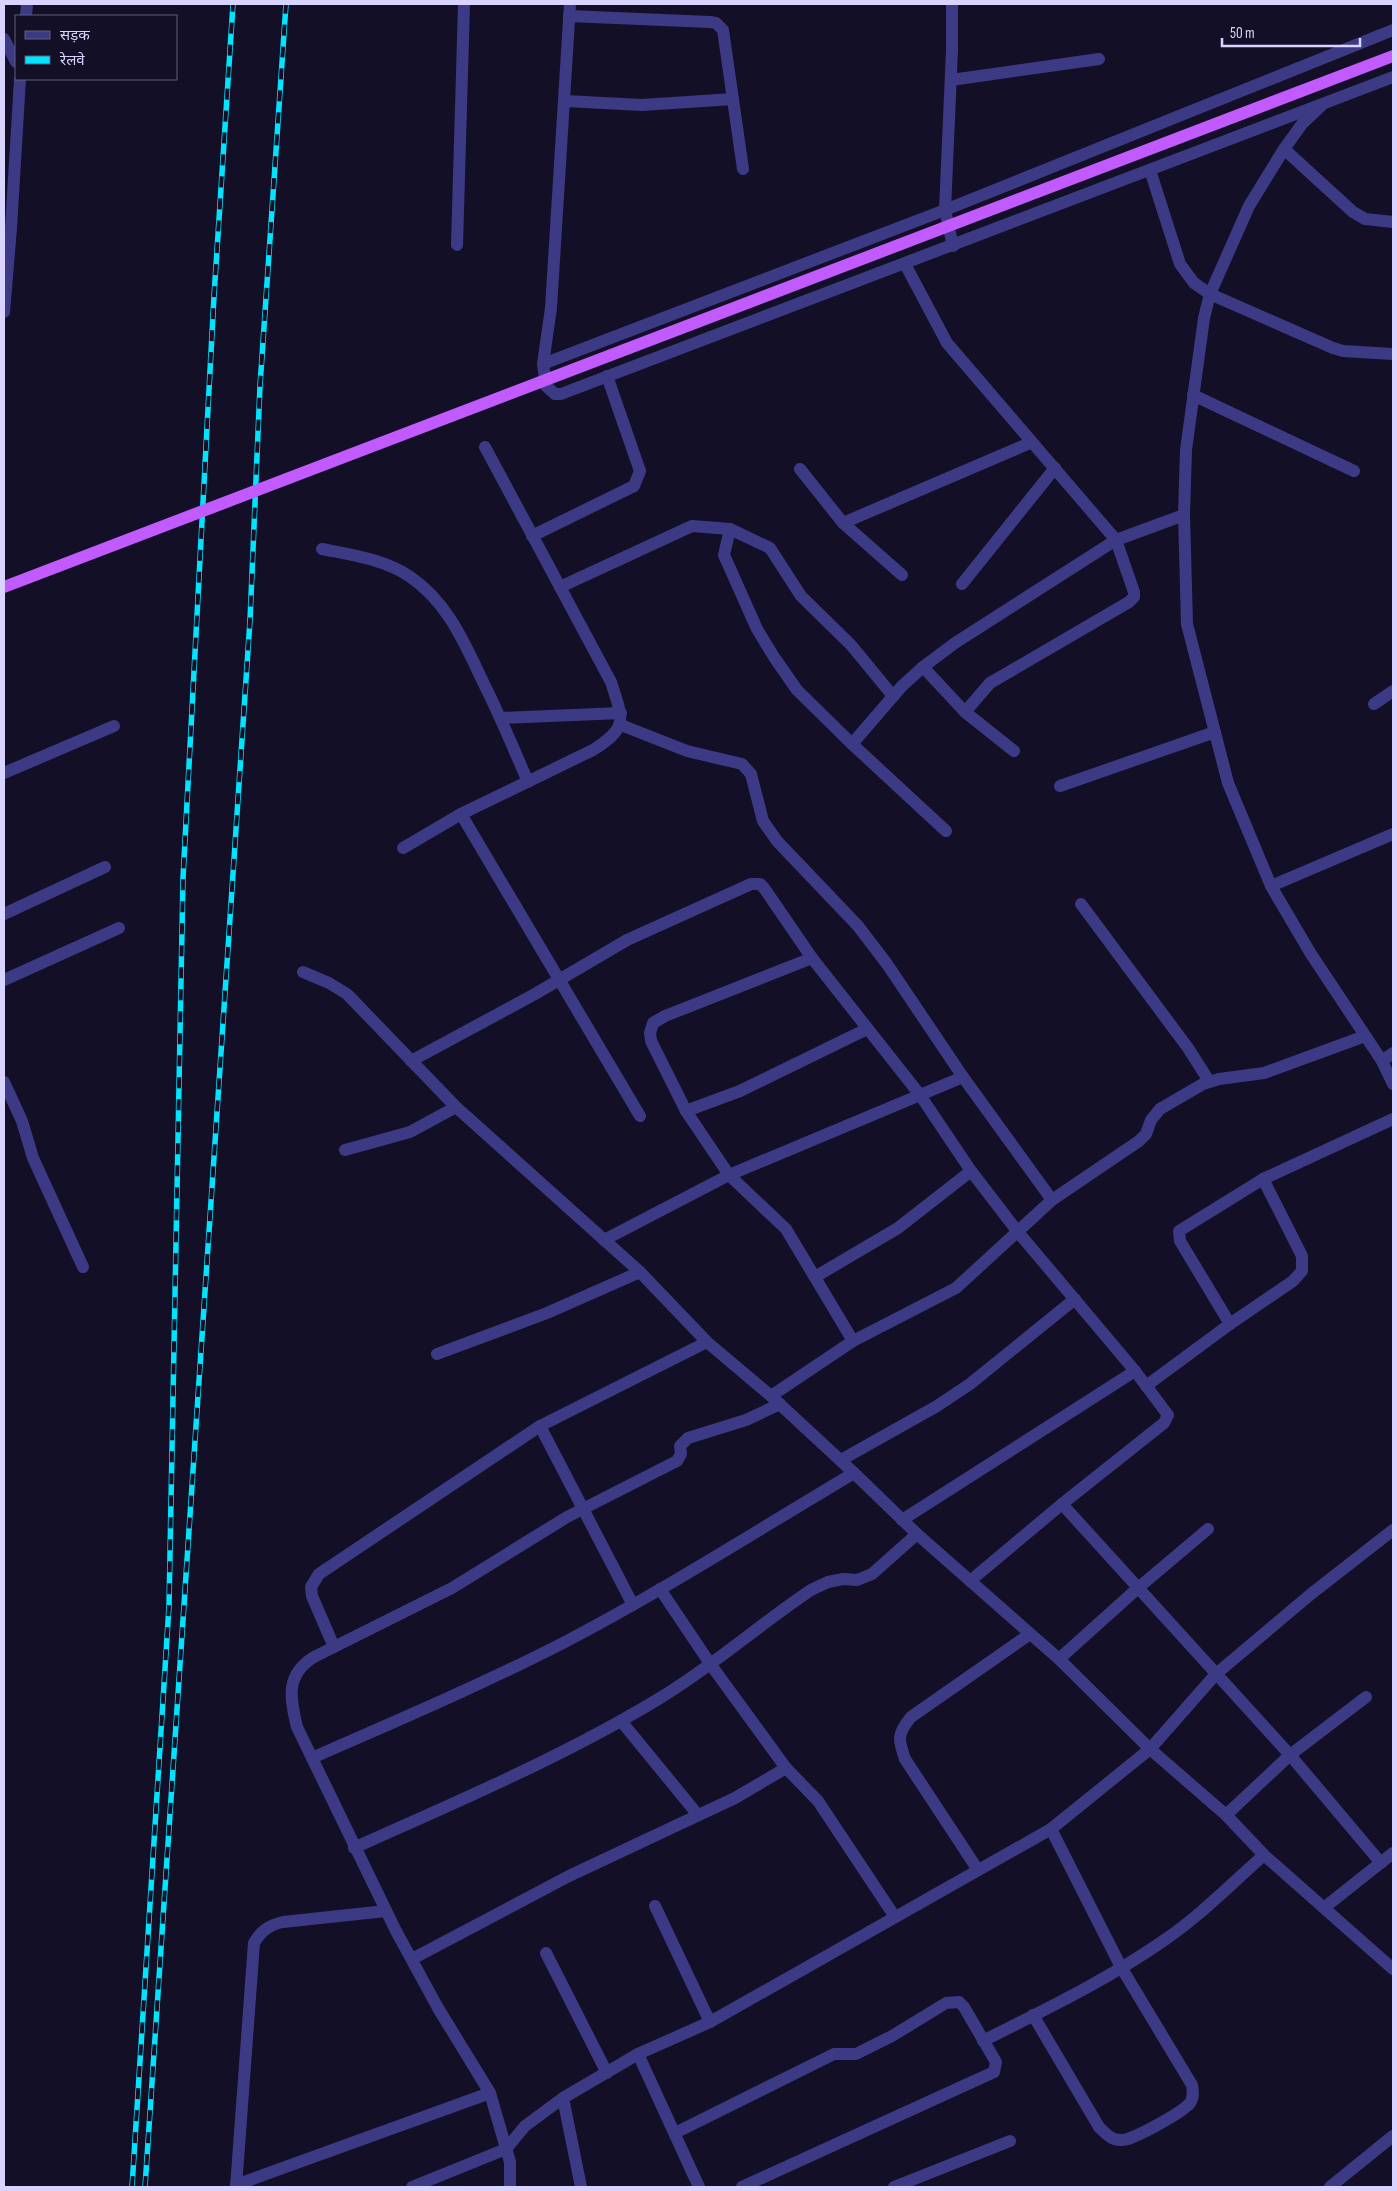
<svg xmlns="http://www.w3.org/2000/svg" width="1397" height="2191" font-family="'Sofia Sans Condensed','Noto Sans Devanagari',sans-serif">
	<rect width="100%" height="100%" fill="#130f26"/>
	<g fill="none" stroke-linecap="round" stroke-linejoin="round">
		<g stroke="#3d3a85" stroke-width="12">
			<polyline points="570,4 551,308 543,364 546,386 555,394 561,394 1393,77"/>
			<polyline points="952,4 952,50 945,210 953,246"/>
			<polyline points="26,16 27,4"/>
			<polyline points="569,16 710,22 716,23 723,30 743,169"/>
			<polyline points="4,39 16,62"/>
			<polyline points="951,80 1099,59"/>
			<polyline points="565,101 642,105 733,99"/>
			<polyline points="1321,106 1302,124 1284,149 1249,206 1210,294 1204,318 1186,450 1184,515 1187,624 1228,783 1271,886 1311,954 1382,1061 1393,1084"/>
			<polyline points="1284,149 1353,212 1365,219 1393,222"/>
			<polyline points="1150,170 1180,264 1194,283 1210,294 1333,348 1343,351 1393,354"/>
			<polyline points="457,245 464,4"/>
			<polyline points="905,264 947,343 1116,540 1134,592 1134,597 1129,602 990,683 965,712"/>
			<polyline points="4,312 11,228 20,79"/>
			<polyline points="543,364 945,210 1393,30"/>
			<polyline points="1193,395 1354,471"/>
			<polyline points="800,469 843,523 902,575"/>
			<polyline points="843,523 1030,443"/>
			<polyline points="532,536 634,486 640,471 607,376"/>
			<path d="M322,549C352,555 383,559 409,576C448,602 465,644 484,684C500,716 514,749 528,782"/>
			<polyline points="962,584 1055,468"/>
			<polyline points="560,587 692,526 730,529"/>
			<polyline points="923,667 965,712 1014,751"/>
			<polyline points="893,696 851,645 801,596 770,548 730,529 724,555 757,629 774,657 797,690 852,744 946,831"/>
			<polyline points="1374,704 1393,691"/>
			<polyline points="501,718 621,713"/>
			<polyline points="621,725 687,751 742,764 751,774 763,821 777,841 858,926 887,964 963,1077 1052,1200"/>
			<polyline points="852,744 902,686 923,667 955,643 1116,540 1184,515"/>
			<polyline points="4,773 114,726"/>
			<polyline points="1060,786 1215,732"/>
			<polyline points="461,814 640,1116"/>
			<path d="M403,848L461,814L593,750C629,727 623,720 611,682L485,447"/>
			<polyline points="1271,886 1393,834"/>
			<polyline points="1081,904 1188,1048 1209,1081"/>
			<polyline points="4,914 105,867"/>
			<polyline points="812,958 665,1016 653,1023 650,1033 651,1041 686,1111 729,1175 786,1229 853,1341"/>
			<polyline points="303,972 329,983 347,994 456,1107"/>
			<polyline points="4,980 119,928"/>
			<polyline points="411,1061 535,994 627,940 751,884 760,884 764,888 812,958 920,1095 971,1171 1018,1232 1135,1371 1168,1415 1164,1423 1062,1504 970,1581"/>
			<polyline points="1382,1061 1393,1053"/>
			<polyline points="4,1082 22,1121 33,1158 83,1267"/>
			<polyline points="686,1111 740,1091 867,1029"/>
			<polyline points="345,1150 410,1132 456,1107 640,1272 707,1342 771,1396 854,1473 917,1534 1059,1659 1150,1749 1226,1815 1264,1855 1393,1969"/>
			<polyline points="604,1240 729,1175 963,1077"/>
			<polyline points="815,1277 898,1228 971,1171"/>
			<polyline points="1230,1324 1180,1241 1179,1231 1263,1179 1393,1119"/>
			<polyline points="437,1354 547,1313 640,1272"/>
			<polyline points="1146,1386 1230,1324 1293,1281 1302,1271 1302,1256 1263,1179"/>
			<polyline points="771,1396 853,1341 956,1288 1052,1200 1139,1141 1146,1134 1151,1120 1160,1109 1203,1084 1219,1079 1264,1073 1365,1036"/>
			<polyline points="540,1426 633,1605"/>
			<polyline points="841,1460 937,1406 970,1384 1075,1299"/>
			<polyline points="1062,1504 1290,1755 1381,1863"/>
			<polyline points="902,1520 1135,1371"/>
			<polyline points="660,1589 711,1665 786,1768"/>
			<polyline points="334,1647 312,1596 311,1587 319,1574 540,1426 707,1342"/>
			<polyline points="1059,1659 1138,1588 1208,1529"/>
			<polyline points="621,1721 698,1815"/>
			<path d="M312,1758C396,1721 481,1685 563,1643C663,1591 758,1530 854,1473"/>
			<polyline points="1226,1815 1290,1755 1366,1697"/>
			<path d="M354,1848C458,1801 563,1757 660,1698C713,1666 760,1624 811,1590L828,1582L843,1579L857,1580L872,1574L917,1534"/>
			<path d="M978,1870L905,1759C898,1739 897,1734 911,1717L1030,1634"/>
			<polyline points="655,1906 710,2022"/>
			<polyline points="1325,1907 1393,1853"/>
			<polyline points="546,1953 607,2073"/>
			<polyline points="412,1959 569,1876 735,1798 786,1768 818,1801 895,1917"/>
			<path d="M1033,2015L1099,2127C1105,2133 1112,2141 1122,2140C1133,2140 1183,2112 1190,2103C1194,2097 1193,2091 1192,2085L1121,1967L1051,1829"/>
			<path d="M983,2041C1044,2010 1107,1980 1163,1941C1200,1916 1231,1884 1264,1855"/>
			<polyline points="638,2054 699,2187"/>
			<polyline points="563,2098 581,2187"/>
			<polyline points="675,2133 834,2054 856,2054 892,2036 946,2003 959,2002 964,2007 996,2062 994,2072 742,2187"/>
			<polyline points="236,2185 490,2093"/>
			<path d="M236,2187L254,1943C261,1931 269,1925 283,1922L386,1911"/>
			<polyline points="412,2187 506,2149 525,2126 563,2098 638,2054 710,2022 1051,1829 1150,1749 1216,1674 1311,1594 1393,1530"/>
			<path d="M510,2187V2162L490,2093L438,2008L396,1931L297,1727C290,1698 285,1675 314,1657L452,1588L567,1517L677,1461L681,1454L680,1446L688,1438L746,1420L780,1404"/>
			<polyline points="894,2187 1010,2141"/>
			<polyline points="1330,2187 1393,2136"/>
		</g>
		<g stroke="#00e5ff" stroke-width="5.5">
			<g id="rail">
				<polyline points="132,2187 169,1606 183,878 214,296 233,4"/>
				<polyline points="145,2187 250,620 260,386 286,4"/>
			</g>
		</g>
		<use href="#rail" stroke="#130f26" stroke-width="4" stroke-dasharray="11" stroke-linecap="butt"/>
		<polyline stroke="#c25bff" stroke-width="12" points="4,587 1393,56"/>
	</g>
	<rect width="1397" height="2191" fill="none" stroke="#d9d4ff" stroke-width="10"/>
	<rect x="15" y="15" width="162" height="65" fill="#130f26" stroke="#625e7d"/>
	<rect x="25" y="31" width="25" height="8" fill="#3d3a85" stroke="#625e7d"/>
	<text x="60" y="40" font-size="15" fill="#d9d4ff">सड़क</text>
	<rect x="25" y="56" width="25" height="8" fill="#00e5ff" stroke="#625e7d"/>
	<text x="60" y="65" font-size="15" fill="#d9d4ff">रेलवे</text>
	<path d="M1222 38v8h138v-8" fill="none" stroke="#d9d4ff" stroke-width="2.5"/>
	<text x="1230" y="38" font-size="15" fill="#d9d4ff" stroke="#130f26" stroke-width="4" paint-order="stroke">50 m</text>
</svg>
